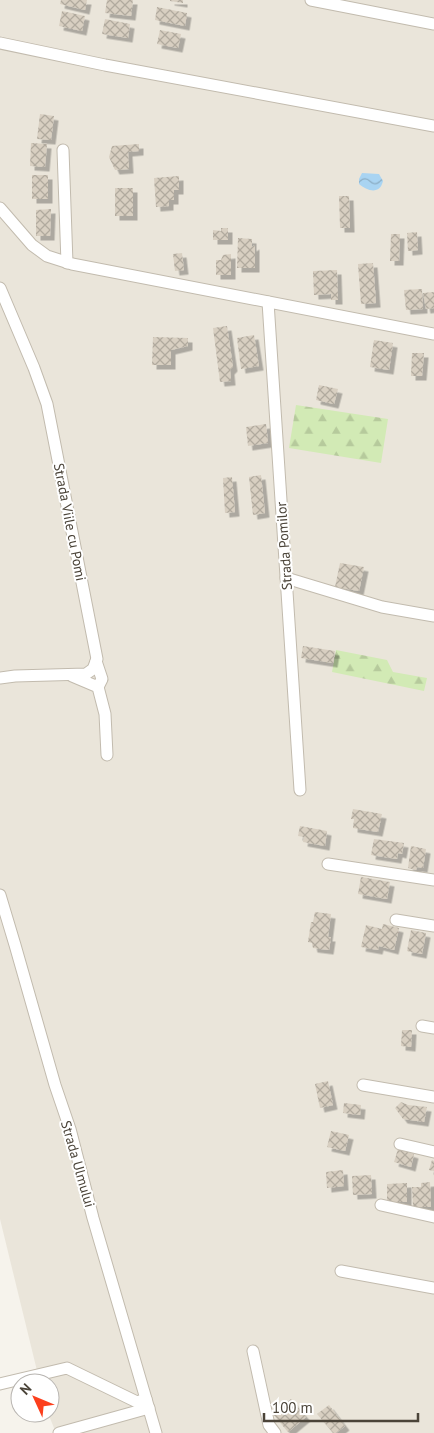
<svg xmlns="http://www.w3.org/2000/svg" width="434" height="1433" font-family="'PT Sans',sans-serif">
	<defs>
		<pattern id="forest-firs" width="22" height="20" patternUnits="userSpaceOnUse" patternTransform="scale(1.25)"><rect width="22" height="20" fill="#d2eab5"/><path d="M5 1l3.5 6h-7zM16 11l3.5 6h-7z" fill="#b6ca9c"/></pattern>
		<pattern id="water-waves" width="16" height="10" patternUnits="userSpaceOnUse" patternTransform="scale(1.25)"><rect width="16" height="10" fill="#a9d4f2"/><path d="M0 5q4-4 8 0t8 0" fill="none" stroke="#8caec5"/></pattern>
		<pattern id="building-cross-hatch" width="8" height="8" patternUnits="userSpaceOnUse" patternTransform="scale(1.25)"><rect width="8" height="8" fill="#d8cfc1"/><path d="M0 0l8 8M0 8l8-8" fill="none" stroke="#b1aa9e"/></pattern>
		<filter id="shadow"><feDropShadow dx="4.5" dy="4.5" stdDeviation="0" flood-color="#0004"/></filter>
	</defs>
	<rect width="100%" height="100%" fill="#f6f3ec"/>
	<polygon fill="#eae5da" points="0,0 434,0 434,1433 56,1433 48,1413 50,1413 50,1383 40,1383 0,1219"/>
	<g fill="url(#forest-firs)">
		<polygon points="296,405 388,419 381,463 289,448"/>
		<polygon points="336,650 387,660 393,672 427,678 424,691 332,672"/>
	</g>
	<path fill="url(#water-waves)" d="M362,173L379,174L383,181C380,195 367,191 359,184V179Z"/>
	<g fill="url(#building-cross-hatch)" filter="url(#shadow)">
		<polygon points="61,0 87,0 85,10 60,4"/>
		<polygon points="107,0 133,0 131,16 105,13"/>
		<polygon points="170,0 183,0 183,3 170,1"/>
		<polygon points="157,7 187,13 185,26 155,20"/>
		<polygon points="62,11 85,16 82,31 59,26"/>
		<polygon points="105,19 130,24 128,38 102,34"/>
		<polygon points="160,30 181,34 178,48 157,44"/>
		<polygon points="40,114 54,116 51,140 37,139"/>
		<polygon points="31,143 47,144 45,167 30,166"/>
		<polygon points="139,144 139,151 128,152 129,169 115,170 109,157 112,146"/>
		<rect x="32" y="175" width="16" height="24"/>
		<polygon points="179,176 179,190 174,190 174,200 169,200 169,206 156,207 154,178"/>
		<rect x="115" y="188" width="18" height="28"/>
		<polygon points="339,196 349,196 350,228 340,228"/>
		<polygon points="51,209 50,236 36,236 36,210"/>
		<polygon points="221,228 228,228 228,240 213,240 213,230 221,231"/>
		<polygon points="417,232 418,250 408,251 407,233"/>
		<polygon points="391,234 400,234 399,261 390,261"/>
		<polygon points="238,238 252,239 252,247 255,245 255,268 237,268"/>
		<polygon points="182,253 184,270 175,271 173,254"/>
		<polygon points="231,254 231,275 216,275 216,260 221,260 223,255"/>
		<polygon points="373,263 376,303 361,304 358,264"/>
		<polygon points="337,270 338,300 331,300 331,294 314,295 313,271"/>
		<polygon points="422,289 423,309 406,310 404,290"/>
		<polygon points="434,292 434,308 426,309 423,293"/>
		<polygon points="227,326 233,367 230,370 231,381 220,382 213,328"/>
		<polygon points="254,335 259,366 241,369 237,338"/>
		<polygon points="153,337 188,338 188,346 171,350 171,365 152,365"/>
		<polygon points="374,340 393,343 389,370 370,367"/>
		<polygon points="412,353 424,353 422,376 411,376"/>
		<polygon points="319,385 338,389 334,404 316,400"/>
		<polygon points="266,424 268,443 248,446 246,427"/>
		<polygon points="261,475 265,513 253,515 249,477"/>
		<polygon points="232,477 235,512 225,513 223,478"/>
		<polygon points="340,563 364,567 359,591 335,587"/>
		<polygon points="303,646 335,651 333,663 301,658"/>
		<polygon points="353,809 382,814 378,832 353,828 354,819 351,819"/>
		<polygon points="300,826 327,831 325,846 303,842 304,837 298,836"/>
		<polygon points="374,839 404,843 402,854 398,853 397,859 371,855"/>
		<polygon points="411,846 426,849 423,868 417,867 416,870 408,868"/>
		<polygon points="361,877 390,882 387,899 358,894"/>
		<polygon points="315,912 331,914 328,937 331,937 329,950 313,948 312,943 308,942 311,922 313,922"/>
		<polygon points="383,924 399,928 394,950 379,946 378,950 361,947 366,925 382,929"/>
		<polygon points="411,930 426,933 422,954 407,951"/>
		<polygon points="402,1030 412,1030 411,1047 401,1046"/>
		<polygon points="328,1081 333,1105 320,1108 315,1084"/>
		<polygon points="401,1102 408,1105 427,1107 424,1122 403,1119 395,1108"/>
		<polygon points="344,1103 361,1105 360,1115 343,1113"/>
		<polygon points="331,1131 349,1135 345,1151 327,1147"/>
		<polygon points="398,1149 414,1154 411,1167 394,1162"/>
		<polygon points="432,1160 434,1161 434,1171 429,1170"/>
		<polygon points="343,1170 344,1186 327,1188 326,1172"/>
		<polygon points="371,1175 372,1194 353,1195 352,1176"/>
		<polygon points="430,1182 431,1207 413,1207 412,1187 421,1187 421,1183"/>
		<polygon points="407,1183 407,1202 387,1202 387,1184"/>
		<polygon points="291,1399 306,1417 288,1432 273,1414"/>
		<polygon points="329,1405 345,1426 336,1433 333,1433 317,1414"/>
	</g>
	<g fill="none" stroke-linecap="round" stroke-linejoin="round">
		<g stroke="#c2bbae" stroke-width="13">
			<g id="minor">
				<polyline points="311,0 434,24"/>
				<polyline points="0,43 105,65 434,126"/>
				<polyline points="63,150 67,263"/>
				<polyline points="0,208 32,245 47,256 72,264 434,334"/>
				<polyline points="0,288 34,368 47,404 97,659 93,669 86,674 15,676 0,678"/>
				<polyline points="268,302 300,790"/>
				<polyline points="286,578 382,607 434,616"/>
				<polyline points="96,661 102,679 98,687"/>
				<polyline points="72,676 98,687 105,714 107,755"/>
				<polyline points="328,864 434,880"/>
				<polyline points="0,895 15,945 55,1085 70,1129 93,1218 156,1433"/>
				<polyline points="396,920 434,926"/>
				<polyline points="422,1026 434,1028"/>
				<polyline points="363,1085 434,1097"/>
				<polyline points="400,1144 434,1152"/>
				<polyline points="381,1205 434,1217"/>
				<polyline points="341,1271 434,1288"/>
				<polyline points="253,1351 269,1425 275,1433"/>
				<polyline points="0,1384 67,1368 137,1402 146,1399"/>
				<polyline points="59,1433 149,1408"/>
			</g>
		</g>
		<use href="#minor" stroke="#fff" stroke-width="11"/>
	</g>
	<g text-anchor="middle" dominant-baseline="central" stroke-width="4" stroke-linejoin="round" paint-order="stroke">
		<g font-size="14" fill="#4b4439" stroke="#fff">
			<text transform="translate(70 522) rotate(79)">Strada Viile cu Pomi</text>
			<text transform="translate(284 546) rotate(-94)">Strada Pomilor</text>
			<text transform="translate(78 1164) rotate(74)">Strada Ulmului</text>
		</g>
	</g>
	<g transform="translate(35 1398) rotate(314)"><circle r="24" fill="#ffffff" stroke="#b7b4b0"/>
	<path d="M0-4L9 19L0 12L-9 19Z" fill="#fc3f1d"/>
	<text y="-8" font-size="14" font-weight="bold" text-anchor="middle" fill="#4b4439">N</text>
	</g>
	<path d="M264 1413v8h154v-8" fill="none" stroke="#4b4439" stroke-width="2.5"/>
	<text x="272" y="1413" font-size="15" fill="#4b4439" stroke="#ffffff" stroke-width="4" paint-order="stroke">100 m</text>
</svg>
